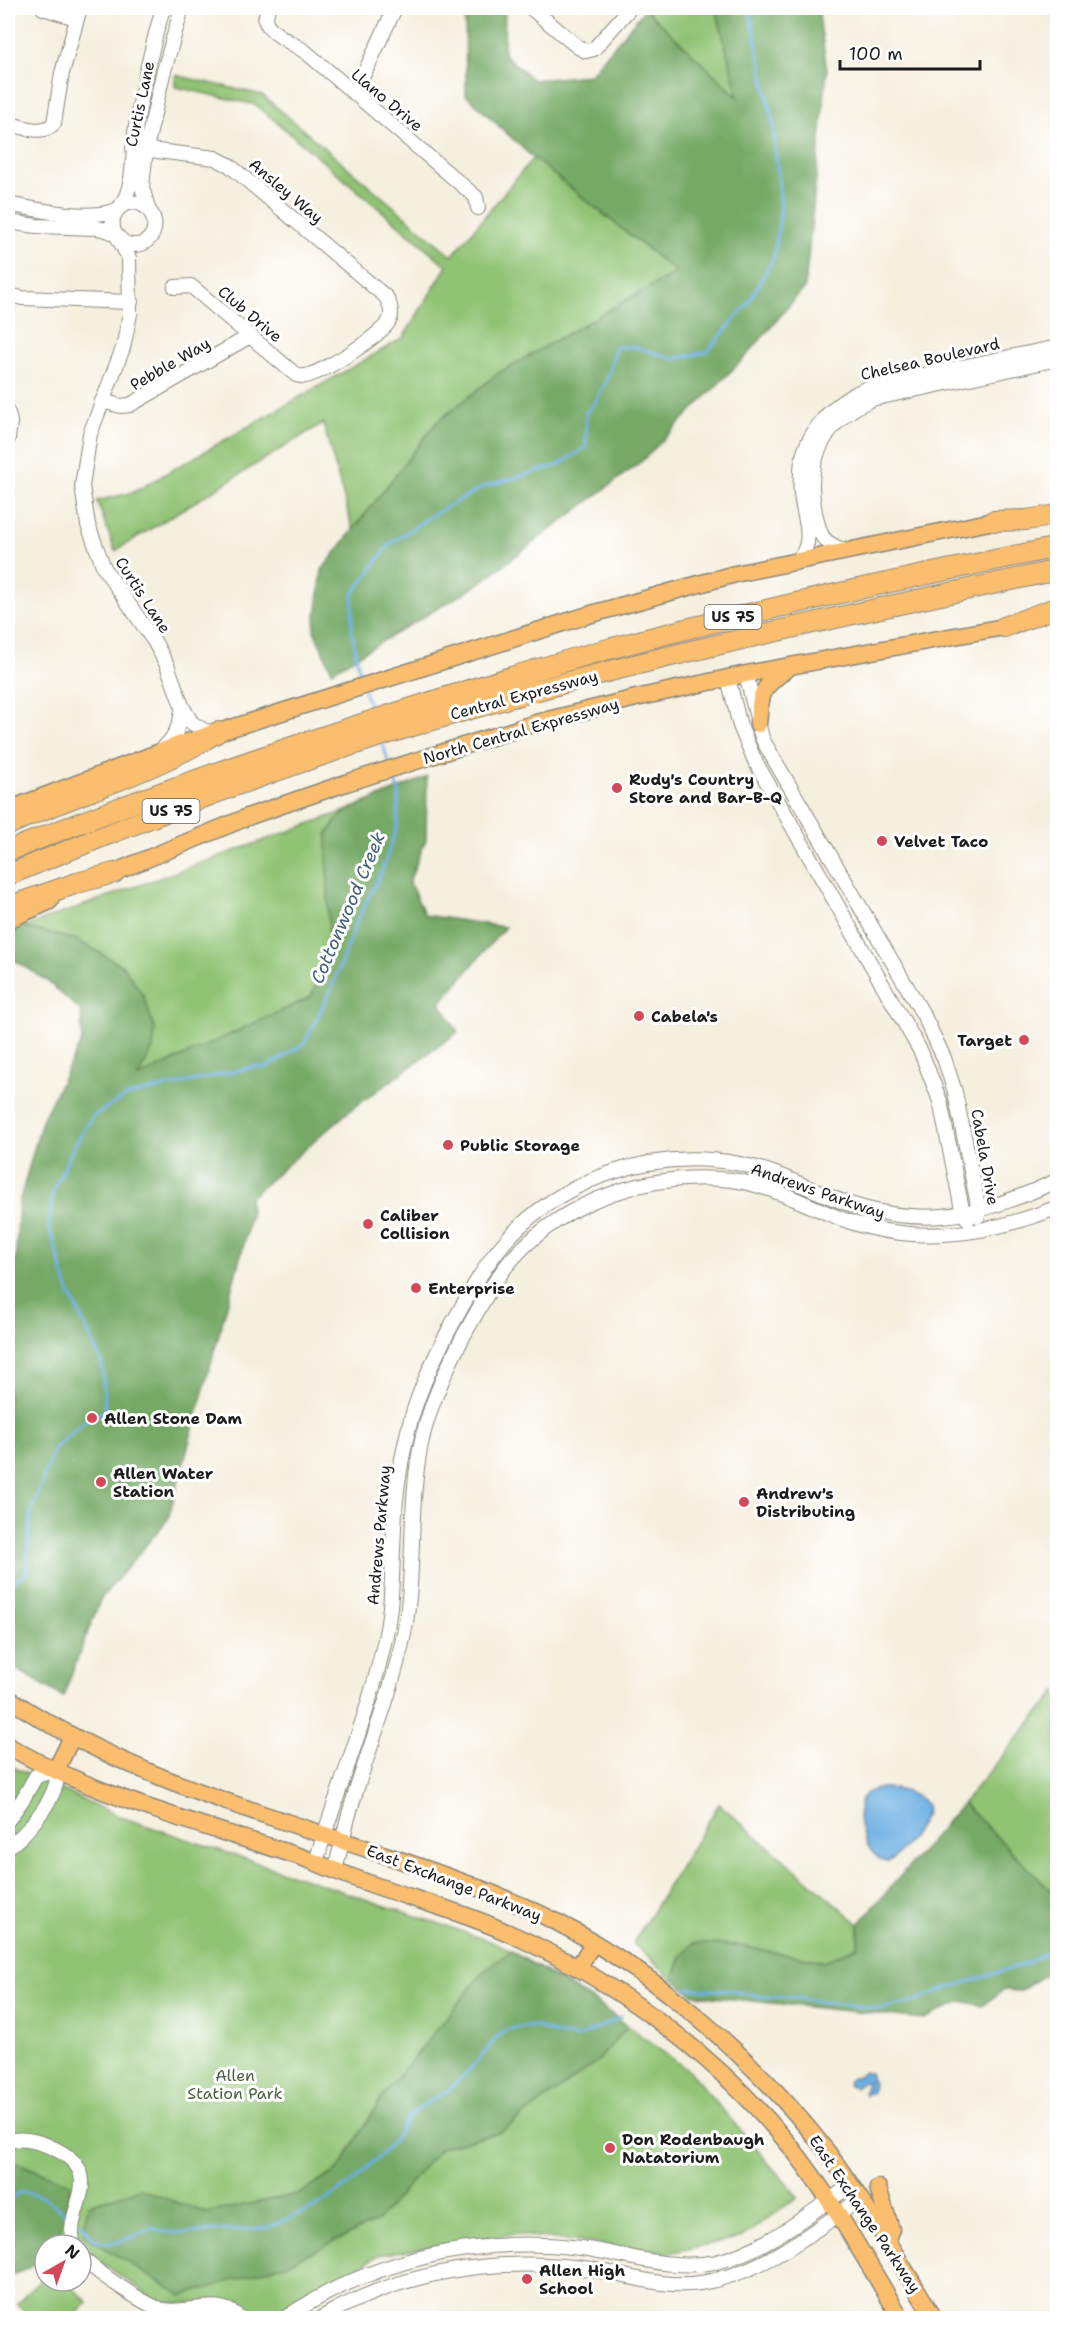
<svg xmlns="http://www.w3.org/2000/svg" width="1065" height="2326" font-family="'Shantell Sans',sans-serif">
	<rect width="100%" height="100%" fill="#fff"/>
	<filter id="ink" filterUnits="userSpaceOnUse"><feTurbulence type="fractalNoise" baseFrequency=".0167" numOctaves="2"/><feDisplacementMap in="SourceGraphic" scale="12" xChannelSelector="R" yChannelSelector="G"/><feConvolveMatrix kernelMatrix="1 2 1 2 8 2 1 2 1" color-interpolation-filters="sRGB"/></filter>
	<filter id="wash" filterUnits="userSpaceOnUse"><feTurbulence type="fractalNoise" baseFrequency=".008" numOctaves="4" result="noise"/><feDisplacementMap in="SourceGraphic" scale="24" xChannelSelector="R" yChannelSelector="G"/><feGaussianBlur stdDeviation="1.35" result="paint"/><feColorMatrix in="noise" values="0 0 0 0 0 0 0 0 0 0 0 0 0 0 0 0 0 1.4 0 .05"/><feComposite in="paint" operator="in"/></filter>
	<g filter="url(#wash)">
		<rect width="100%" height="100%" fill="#f5efde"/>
		<g fill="#90c373" stroke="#567048" stroke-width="1.5">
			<polygon points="646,8 716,8 739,98 645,9"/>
			<polygon points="175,75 262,95 452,256 533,158 676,272 500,372 436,423 353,530 323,423 115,551 97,501 134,492 403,338 447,266 256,105 175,87"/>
			<polygon points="348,810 336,821 327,835 329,952 311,997 137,1078 153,1048 143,995 123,967 77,940 23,927"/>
			<polygon points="1057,1691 1057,1897 963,1803"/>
			<polygon points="8,1765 121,1817 499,1944 592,2000 689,2071 798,2197 742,2237 669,2253 513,2234 379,2255 269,2318 249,2318 231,2304 219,2301 176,2304 156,2300 90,2255 85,2250 77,2236 8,2233"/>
			<polygon points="719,1804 859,1924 858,1947 824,1961 735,1945 681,1957 673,1979 633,1943"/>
			<polygon points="45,2275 45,2281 65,2281 88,2302 73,2318 32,2318 17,2304"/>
		</g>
		<g fill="#74a965" stroke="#486240" stroke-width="1.5">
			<polygon points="465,8 505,8 504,54 533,80 590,75 645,9 738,97 716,8 818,8 827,71 805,287 748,354 642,461 473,588 332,671 314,631 322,570 436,423 500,372 676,272 533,158 466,95"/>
			<polygon points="427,777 426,839 409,882 425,915 505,927 440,1003 458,1032 348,1112 249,1198 251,1211 245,1240 168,1519 100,1600 63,1697 8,1664 8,1286 15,1267 19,1203 42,1120 82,1040 81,1011 47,981 8,956 8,934 23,927 77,940 123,966 143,995 155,1029 153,1048 138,1077 311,997 329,952 327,835 336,821 348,810"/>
			<polygon points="963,1803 1057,1897 1057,1967 1020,1991 1003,1990 983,2006 961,2001 924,2019 694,1995 673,1979 681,1957 693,1943 735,1945 824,1961 858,1947 859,1924"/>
			<polygon points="511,1951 592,2000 628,2026 598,2061 501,2132 440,2148 378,2221 286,2264 182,2296 83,2235 88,2205 140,2189 206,2213 301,2193 338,2170 382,2097 485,1970"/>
			<path d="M17,2163L71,2184L61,2228L49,2245H45C45,2265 23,2271 8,2276V2171Z"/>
		</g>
		<g fill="#6eb0e3" stroke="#456680" stroke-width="1.5">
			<path d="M882,1788C897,1788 919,1793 927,1806C927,1820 901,1855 888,1862C864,1858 851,1810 864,1795C868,1790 876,1790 882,1788Z"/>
			<polygon points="864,2071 870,2073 873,2084 872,2092 865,2095 864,2092 867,2082 863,2082 855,2088 849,2086 848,2082 851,2078 856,2078"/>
		</g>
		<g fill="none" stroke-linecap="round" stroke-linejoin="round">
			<g stroke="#6eb0e3" stroke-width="3">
				<polyline points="361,682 352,632 353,594 390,544 429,517 483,487 559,465 586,447 586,413 597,400 608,377 616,347 635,347 674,359 707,352 748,304 774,257 781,208 773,123 749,8"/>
				<polyline points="364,691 372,713"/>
				<polyline points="382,742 389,764"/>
				<polyline points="8,1585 26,1573 31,1512 54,1448 85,1421 105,1411 102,1363 67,1287 49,1226 52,1194 73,1148 93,1116 127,1096 258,1066 264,1069 304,1044 330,992 358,919 383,869 397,826 399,792 392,773"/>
				<polyline points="687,1988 733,1991 764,1997 786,1997 880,2009 913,2002 933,1993 1028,1963 1058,1945"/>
				<path d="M8,2202L19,2192C43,2192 53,2205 71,2217"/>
				<path d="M79,2222C85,2227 90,2235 96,2240C110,2250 138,2234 152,2228L163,2232L183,2233L267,2228L316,2207L353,2182L392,2143L409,2117L420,2107L449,2090L477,2062L497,2037L508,2029L535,2026L556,2034L576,2038L621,2017"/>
			</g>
		</g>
	</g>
	<g filter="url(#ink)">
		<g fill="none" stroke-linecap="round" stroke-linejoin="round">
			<g stroke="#88867d" stroke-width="16">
				<g id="minor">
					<polyline points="43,8 76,18"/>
					<path d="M268,8L265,20C270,34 295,44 307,53L476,197L478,208"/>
					<polyline points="531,8 578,47 586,51 594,49 630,8"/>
					<polyline points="350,90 364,74 395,8"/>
					<path d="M8,123C21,127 44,136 54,123L62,73L80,8"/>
					<path d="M133,148L215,158L229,165L386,297C390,304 393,311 390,319C385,334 321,374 305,376C301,377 301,376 296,375L191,286L175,287"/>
					<path d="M8,204C39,210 87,221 117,210"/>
					<path d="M120,207C136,185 132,151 136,125C143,85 152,46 163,8"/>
					<polyline points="148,208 142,187 146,149 163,74 182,8"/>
					<path d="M8,222L37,226L97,228C103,229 110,230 115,234C121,239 123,244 131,245C158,247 163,213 139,203C120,200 107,216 115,234"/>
					<polyline points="118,238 129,258 130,314 123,348 90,434 82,486 88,525 104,568 154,641 167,665 182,706 192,723 205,731 218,732"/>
					<polyline points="8,295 22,298 131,302"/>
					<polyline points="102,401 121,406 130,405 250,336"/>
					<polyline points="8,413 10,422 8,439"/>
					<path d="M843,550C820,541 820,535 815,512C804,461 824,420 872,399L1058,359"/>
					<path d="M799,559C816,539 803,518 801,494C800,487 801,479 801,471C802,439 828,407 857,393C876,383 898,381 918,376C965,366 1011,357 1058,347"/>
					<polyline points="746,674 762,738 768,749 924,1016 944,1058 955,1092 979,1210 978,1216"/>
					<polyline points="728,678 740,726 755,761 921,1052 940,1101 963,1214 968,1219"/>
					<path d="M161,750C175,738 182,724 182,706"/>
					<path d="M8,1820L23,1799L36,1776L56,1770C56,1774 57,1779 56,1784C51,1804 25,1836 8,1847"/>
					<path d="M316,1862C338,1786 370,1713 386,1634C393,1599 392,1564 394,1528C395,1497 400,1465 407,1435C416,1395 435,1355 455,1319C468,1296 481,1271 498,1250C555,1179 652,1147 740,1164C772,1170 799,1184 828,1196C914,1231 976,1219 1058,1180"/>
					<path d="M335,1870C341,1848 345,1826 352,1804C369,1747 392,1692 404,1634C416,1571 408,1507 421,1444C429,1406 446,1369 464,1335C479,1309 493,1280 514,1257C568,1198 653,1171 732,1180C771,1185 805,1205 842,1219C913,1246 989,1235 1058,1207"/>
					<path d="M8,2141C23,2137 38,2141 53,2148C111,2175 62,2209 74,2245"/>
					<path d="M81,2257C94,2270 147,2307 164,2310C190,2315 218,2296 240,2318"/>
					<path d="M285,2318C371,2260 478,2235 581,2248C626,2254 670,2271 716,2262C765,2251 809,2213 850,2186"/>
					<path d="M321,2318C399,2272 493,2257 583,2268C621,2273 661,2289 700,2283C761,2274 809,2234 859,2200"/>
				</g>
			</g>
			<g stroke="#88867d" stroke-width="19">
				<g id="major">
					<path d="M758,724C761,691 761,688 788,668"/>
					<polyline points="8,810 181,744 588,615 735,574 1004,519"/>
					<polyline points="103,877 250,816 346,783 536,723 636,698 746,674 1015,625"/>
					<polyline points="8,920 50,901"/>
					<path d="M8,1698C138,1785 294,1821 440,1874C472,1885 505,1898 536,1912C645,1962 756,2059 828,2153C867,2205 900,2263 934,2318"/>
					<path d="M8,1746C99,1798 201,1824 301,1857C318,1863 335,1871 352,1877C398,1895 447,1907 492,1926C606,1973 713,2051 791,2147C833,2200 866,2261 901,2318"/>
					<polyline points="56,1770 72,1737"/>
					<polyline points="578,1968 593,1943"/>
					<polyline points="878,2188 891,2229 886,2241"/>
				</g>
			</g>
			<g stroke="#88867d" stroke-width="22">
				<g id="highway">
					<polyline points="993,521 1026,520 1058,515"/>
					<polyline points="1004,627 1058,607"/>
					<path d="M8,825C63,799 123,782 178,754C192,748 205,739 218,732"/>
					<path d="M8,851C140,798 275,751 412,708C478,687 545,666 612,648C759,609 908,578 1058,547"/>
					<path d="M8,875C141,820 277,767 416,725C626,661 842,616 1058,570"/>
					<polyline points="8,907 77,883 114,873"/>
				</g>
			</g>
			<use href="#minor" stroke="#fff" stroke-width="14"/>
			<use href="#major" stroke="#fabe6e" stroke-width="16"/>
			<use href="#highway" stroke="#fabe6e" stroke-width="20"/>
		</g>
	</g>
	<g fill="#d1495b" stroke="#fff" stroke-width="2">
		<circle cx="617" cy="788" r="6"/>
		<circle cx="882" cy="841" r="6"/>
		<circle cx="639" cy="1016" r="6"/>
		<circle cx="1024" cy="1040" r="6"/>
		<circle cx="448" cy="1145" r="6"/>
		<circle cx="368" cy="1224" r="6"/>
		<circle cx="416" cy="1288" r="6"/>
		<circle cx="92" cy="1418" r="6"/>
		<circle cx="101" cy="1482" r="6"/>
		<circle cx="744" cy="1502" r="6"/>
		<circle cx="610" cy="2148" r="6"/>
		<circle cx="527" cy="2279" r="6"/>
	</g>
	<g text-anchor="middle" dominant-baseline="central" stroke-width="6" stroke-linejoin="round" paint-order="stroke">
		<g fill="#fff" stroke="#606060" stroke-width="1.5">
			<rect x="704.5" y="605" width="57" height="24" rx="4.5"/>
			<rect x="142.5" y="799" width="57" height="24" rx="4.5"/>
		</g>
		<g font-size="15" font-weight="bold" fill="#1c1c1c">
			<text x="733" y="617">US 75</text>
			<text x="171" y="811">US 75</text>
		</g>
		<g font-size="16" fill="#1c1c1c" stroke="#fff">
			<text transform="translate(387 100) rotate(40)">Llano Drive</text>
			<text transform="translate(140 104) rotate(-78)">Curtis Lane</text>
			<text transform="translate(286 191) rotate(40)">Ansley Way</text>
			<text transform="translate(250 314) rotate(40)">Club Drive</text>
			<text transform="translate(930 359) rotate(-13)">Chelsea Boulevard</text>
			<text transform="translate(170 364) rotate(-30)">Pebble Way</text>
			<text transform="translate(143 595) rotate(57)">Curtis Lane</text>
			<text transform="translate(524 695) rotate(-15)">Central Expressway</text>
			<text transform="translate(521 731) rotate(-16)">North Central Expressway</text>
			<text transform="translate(985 1157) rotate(80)">Cabela Drive</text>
			<text transform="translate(818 1191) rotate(19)">Andrews Parkway</text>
			<text transform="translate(379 1535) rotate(-85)">Andrews Parkway</text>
			<text transform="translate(454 1883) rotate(21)">East Exchange Parkway</text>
			<text transform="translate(865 2214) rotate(56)">East Exchange Parkway</text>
		</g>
		<g font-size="16" font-weight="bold" fill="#1c1c1c" stroke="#fff" text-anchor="start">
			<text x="629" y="779">Rudy's Country<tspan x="629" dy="18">Store and Bar-B-Q</tspan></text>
			<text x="894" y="841">Velvet Taco</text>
			<text x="651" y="1016">Cabela's</text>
			<text x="1012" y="1040" text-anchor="end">Target</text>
			<text x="460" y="1145">Public Storage</text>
			<text x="380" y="1215">Caliber<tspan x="380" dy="18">Collision</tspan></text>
			<text x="428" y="1288">Enterprise</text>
			<text x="104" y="1418">Allen Stone Dam</text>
			<text x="113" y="1473">Allen Water<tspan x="113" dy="18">Station</tspan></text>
			<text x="756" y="1493">Andrew's<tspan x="756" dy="18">Distributing</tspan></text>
			<text x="622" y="2139">Don Rodenbaugh<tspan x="622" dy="18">Natatorium</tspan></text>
			<text x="539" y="2270">Allen High<tspan x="539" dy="18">School</tspan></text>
		</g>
		<g font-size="16" fill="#4a5f3f" stroke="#fff">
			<text x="235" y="2075">Allen<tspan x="235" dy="18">Station Park</tspan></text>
		</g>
		<g font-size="18" font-style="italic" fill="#415f76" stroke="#fff">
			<text transform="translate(348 908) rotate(-67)">Cottonwood Creek</text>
		</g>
	</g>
	<rect width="1065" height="2326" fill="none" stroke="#fff" stroke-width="30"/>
	<g transform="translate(63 2263) rotate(40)"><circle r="28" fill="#ffffff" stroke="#a4a4a4" stroke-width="1.5"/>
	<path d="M0-4.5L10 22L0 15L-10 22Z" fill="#d1495b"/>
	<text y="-9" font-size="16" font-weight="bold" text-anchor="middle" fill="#1c1c1c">N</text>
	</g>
	<path d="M840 60v9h140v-9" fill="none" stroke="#1c1c1c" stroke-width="3"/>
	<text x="849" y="60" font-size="18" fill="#1c1c1c" stroke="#ffffff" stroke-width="4.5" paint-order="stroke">100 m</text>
</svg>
